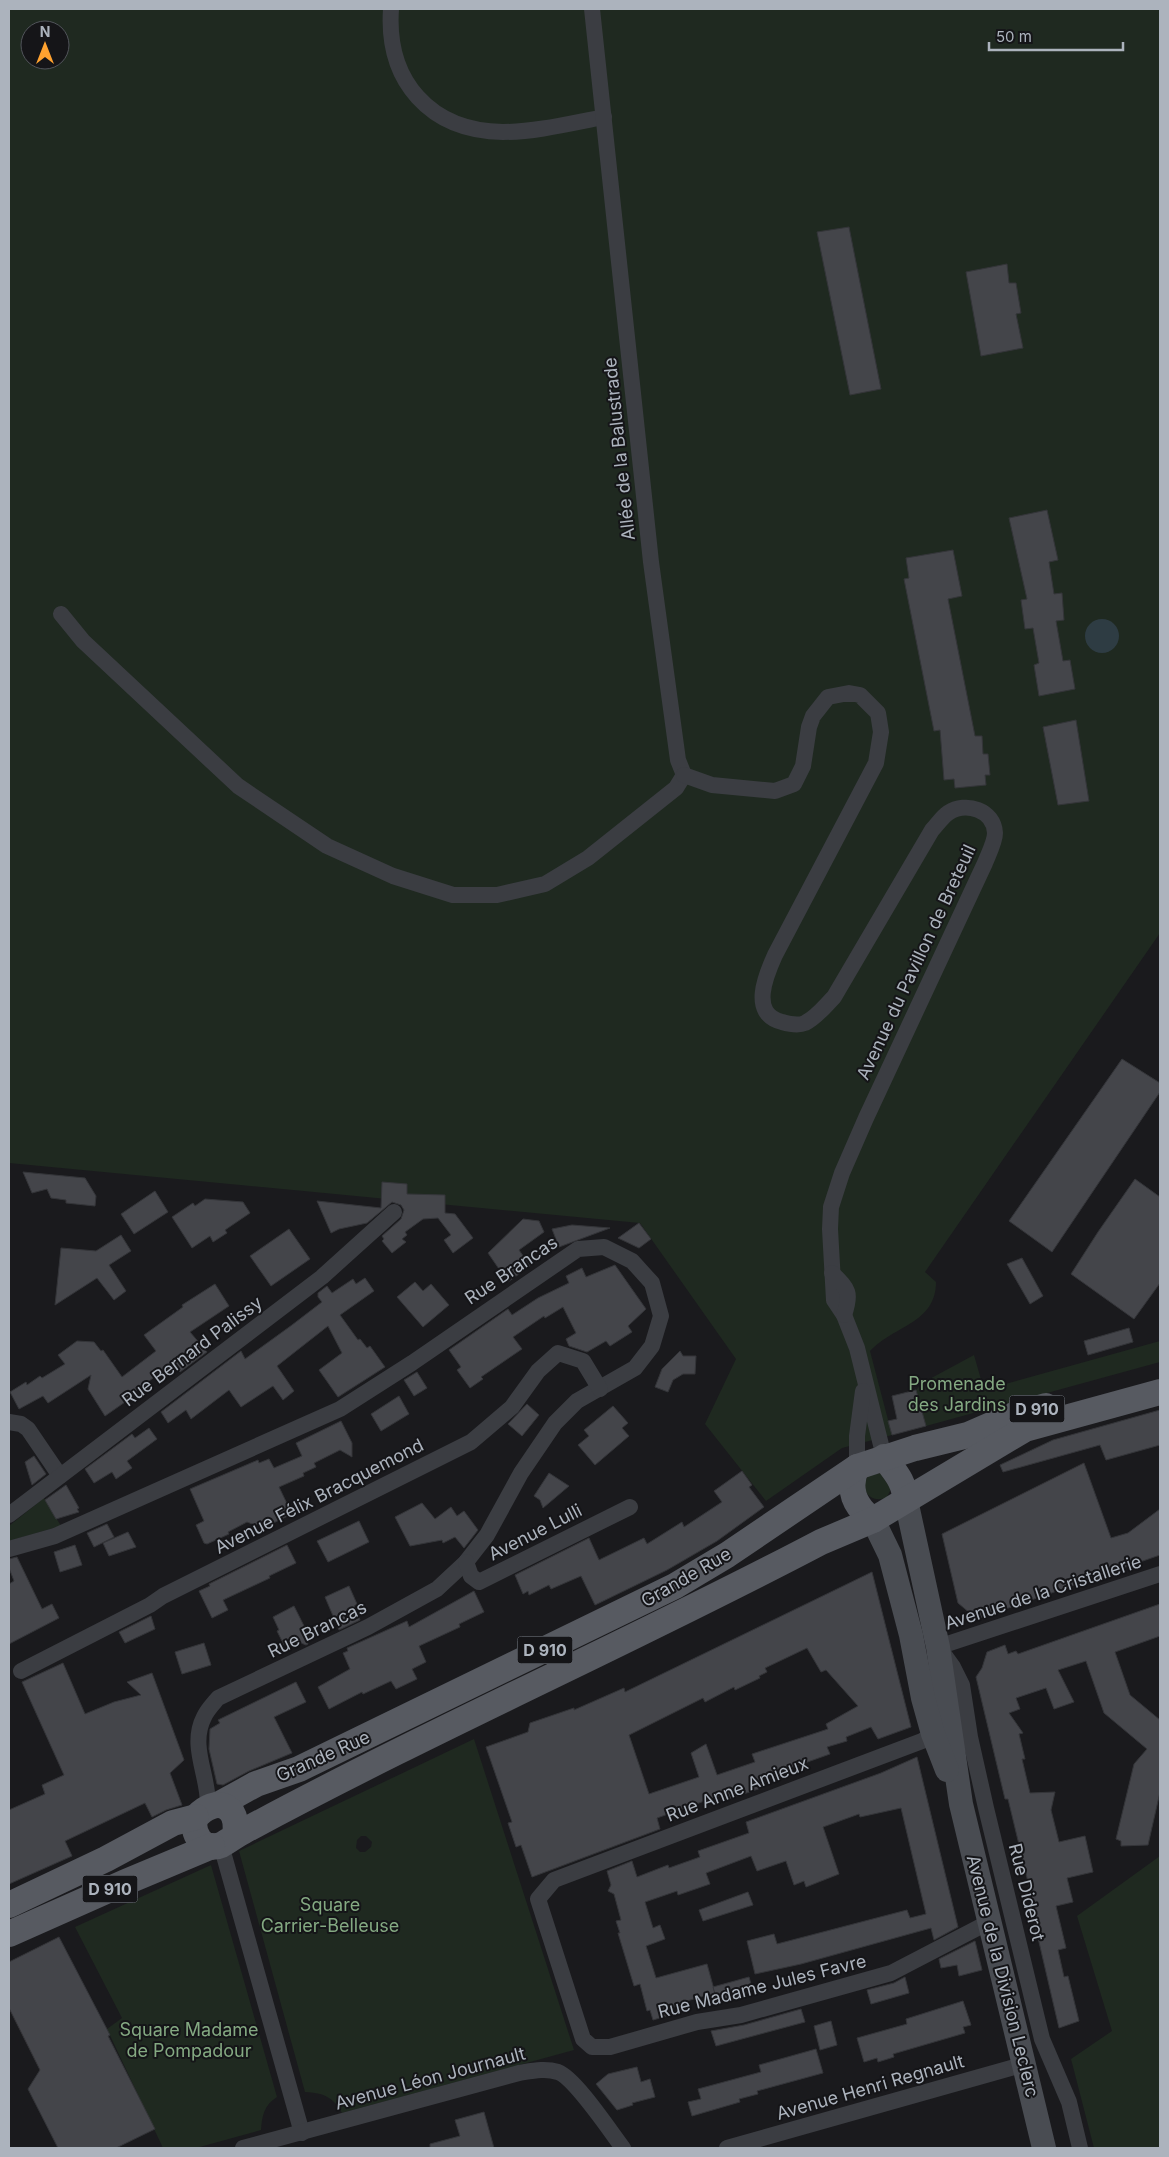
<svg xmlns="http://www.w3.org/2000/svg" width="1169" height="2157" font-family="Inter,sans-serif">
	<rect width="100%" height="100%" fill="#1a1a1d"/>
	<g fill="#1f2920" fill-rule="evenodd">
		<path d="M9,9H1160V933L925,1272L936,1282C936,1323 895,1325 870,1351L892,1435L842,1448L766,1501L705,1424L736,1359L640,1223L9,1163ZM30,30H60V60H30Z"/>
		<polygon points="1160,1341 1160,1362 926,1426 916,1390 924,1382 974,1355 984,1390"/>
		<path d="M880,1473L891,1489L887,1497C872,1505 858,1490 868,1476Z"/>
		<polygon points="44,1498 61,1526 9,1541 9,1526"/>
		<path d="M474,1739L574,2050L342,2113C333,2097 324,2093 305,2092L239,1851ZM361,1836H366L372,1842L371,1847L365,1852H360L356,1848L357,1840Z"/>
		<polygon points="1160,1856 1160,2148 1094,2148 1071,2059 1112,2031 1077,1916"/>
		<path d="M211,1865L277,2097C264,2105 262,2116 261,2130L196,2148H163L107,2029L122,2018L75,1927Z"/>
	</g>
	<circle fill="#2e3c43" cx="1102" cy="636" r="17"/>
	<g fill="#44454a" stroke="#343539" fill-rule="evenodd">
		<polygon points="849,227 881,389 850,395 817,232"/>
		<polygon points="1007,264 1009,283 1016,283 1021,313 1016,314 1023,348 981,356 966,272"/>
		<polygon points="1047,510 1058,560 1049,562 1054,594 1062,593 1064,620 1056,621 1063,661 1070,660 1075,689 1039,696 1034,665 1039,663 1033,628 1025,629 1021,600 1027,599 1009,518"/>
		<polygon points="953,550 962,596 948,599 975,736 982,736 983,754 988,754 990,775 985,775 986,785 955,788 954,779 944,780 940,730 934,731 904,579 909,578 906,558"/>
		<polygon points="1076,720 1089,801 1058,805 1043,727"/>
		<polygon points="1122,1059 1160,1083 1160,1092 1052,1252 1009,1221"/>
		<polygon points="23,1172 85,1178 96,1196 95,1206 66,1203 66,1200 51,1198 47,1189 32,1193"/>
		<polygon points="1135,1179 1160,1197 1160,1283 1134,1319 1071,1274 1098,1232"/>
		<polygon points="382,1182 407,1184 407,1194 445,1195 445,1213 455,1214 473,1238 453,1253 444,1240 451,1235 438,1218 423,1219 405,1232 407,1235 402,1239 406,1242 392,1253 382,1241 384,1239 382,1236 401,1219 404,1210 401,1205 392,1202 367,1223 339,1229 331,1233 317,1201 381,1208"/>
		<polygon points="155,1191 168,1212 134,1234 121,1214"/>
		<polygon points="205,1199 243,1202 250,1213 225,1230 227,1233 213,1242 210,1236 192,1248 172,1217 193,1203 195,1206"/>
		<polygon points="523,1219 539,1221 544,1232 519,1250 530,1266 508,1282 488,1253"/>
		<polygon points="639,1223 651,1239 639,1248 618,1238"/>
		<polygon points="572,1225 610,1228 559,1247 552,1229"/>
		<polygon points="289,1229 310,1259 271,1286 250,1256"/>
		<polygon points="121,1235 131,1251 109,1265 126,1291 114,1300 97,1278 55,1305 61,1248 96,1251"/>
		<polygon points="1022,1258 1043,1296 1030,1304 1007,1264"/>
		<polygon points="615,1265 646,1309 628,1326 632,1332 610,1346 606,1341 587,1352 569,1346 566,1339 576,1333 563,1307 545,1318 544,1316 513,1337 522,1349 481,1377 483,1379 470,1388 457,1370 461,1367 449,1350 508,1309 512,1315 538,1298 569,1283 566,1276 582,1268 586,1277"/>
		<polygon points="365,1278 374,1291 340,1315 358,1340 360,1339 367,1348 370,1346 385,1367 338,1397 319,1370 342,1353 328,1326 277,1366 294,1391 283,1400 273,1386 241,1407 229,1390 191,1419 186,1410 168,1423 161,1412 241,1351 245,1359 292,1325 322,1302 318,1297 318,1293 327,1286 332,1293 353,1279 356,1284"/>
		<polygon points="415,1282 423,1291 431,1284 449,1305 423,1327 397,1297"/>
		<polygon points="215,1284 229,1306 190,1332 207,1352 180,1372 173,1363 133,1393 135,1395 105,1416 88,1389 91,1375 48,1403 43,1396 19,1409 10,1392 26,1382 27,1385 40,1376 42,1378 65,1364 58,1355 77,1341 94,1342 101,1351 103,1350 122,1377 156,1351 144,1335 183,1307 182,1305"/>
		<polygon points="1129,1328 1133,1342 1088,1355 1084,1341"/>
		<polygon points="680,1351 683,1356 696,1356 695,1374 683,1374 673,1380 668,1392 655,1387 662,1369"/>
		<polygon points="417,1372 427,1388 414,1396 404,1380"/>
		<polygon points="916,1390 926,1426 892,1435 888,1421 897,1419 892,1396"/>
		<polygon points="399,1396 409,1414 381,1431 371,1414"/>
		<polygon points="527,1404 539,1415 522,1436 508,1424"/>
		<polygon points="613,1406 628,1423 622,1428 629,1436 595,1465 578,1445 589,1436 584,1430"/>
		<polygon points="1160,1410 1160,1445 1106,1460 1100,1445 1003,1472 1000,1465 1053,1440"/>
		<polygon points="341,1421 352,1443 352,1457 340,1450 314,1463 316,1467 303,1473 304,1476 279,1487 292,1514 267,1526 265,1522 255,1525 247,1522 228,1532 229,1534 207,1544 204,1543 196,1525 204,1521 190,1489 258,1460 259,1463 269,1459 274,1468 302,1456 296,1443"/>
		<polygon points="149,1428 157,1439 127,1461 132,1468 116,1479 112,1472 94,1483 85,1469 132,1434 135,1438"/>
		<polygon points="34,1456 46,1474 32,1485 25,1462"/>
		<polygon points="1084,1463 1111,1538 1128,1533 1160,1509 1160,1555 977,1619 958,1603 942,1534"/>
		<polygon points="742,1471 752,1485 749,1487 764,1507 717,1541 667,1570 595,1605 581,1576 551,1589 549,1585 529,1595 528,1591 523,1594 515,1575 589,1538 599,1560 644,1538 647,1544 682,1522 684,1527 722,1502 714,1491"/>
		<polygon points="549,1473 569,1486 543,1508 540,1500 534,1496"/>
		<polygon points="66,1485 79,1508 77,1509 79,1512 56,1519 45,1500"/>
		<polygon points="422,1503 435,1519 451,1507 457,1516 464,1511 478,1530 464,1548 455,1537 443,1543 442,1540 410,1546 395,1517"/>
		<polygon points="359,1521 369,1542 328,1562 317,1541"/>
		<polygon points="107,1524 114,1537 94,1547 87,1533"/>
		<polygon points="128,1532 136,1547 109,1556 103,1543"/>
		<polygon points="75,1545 82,1565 60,1572 54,1552"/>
		<polygon points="287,1545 296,1563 269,1576 270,1578 223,1600 228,1610 212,1618 199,1591 210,1586 209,1584"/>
		<polygon points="17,1557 42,1609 52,1604 59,1618 9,1644 9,1584 14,1581 9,1568 9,1559"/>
		<path d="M872,1572L911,1727L878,1739L871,1727L846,1737L847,1741L827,1747L830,1754L782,1771L784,1774L759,1783L761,1788L726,1800L724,1794L657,1818L660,1829L532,1877L521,1845L516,1847L508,1823L512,1822L486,1747L528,1732L530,1723L574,1708V1710L624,1688L625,1692ZM807,1648L821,1672L826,1670L858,1706L826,1724L828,1729L752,1754L755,1762L717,1775L706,1744L691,1753L699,1777L649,1794L629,1735L703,1698L705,1702L734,1687L735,1690L760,1678L759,1676L767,1672L765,1668Z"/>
		<polygon points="349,1586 357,1604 354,1606 360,1620 339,1630 325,1597"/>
		<polygon points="474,1591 484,1612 459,1624 460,1627 419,1646 426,1662 412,1669 417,1679 396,1689 391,1681 363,1694 362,1692 329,1709 318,1687 350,1669 343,1653 348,1651 347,1648 407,1621 409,1627"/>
		<polygon points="1160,1604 1160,1636 1115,1652 1130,1695 1160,1720 1160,1792 1148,1845 1121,1846 1121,1841 1116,1839 1134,1764 1147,1749 1104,1713 1086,1661 1058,1670 1074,1702 1054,1709 1046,1688 1016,1698 1020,1709 1009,1713 1023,1733 1019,1734 1025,1759 1022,1759 1030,1793 1055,1792 1051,1810 1059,1842 1085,1836 1093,1872 1067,1878 1073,1902 1056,1906 1066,1948 1058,1950 1064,1977 1068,1976 1079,2021 1059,2028 1032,1912 1035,1911 1008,1799 1005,1799 976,1677 982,1668 987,1652 1005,1645 1008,1654 1016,1651 1018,1654"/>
		<polygon points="294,1606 305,1628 301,1630 308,1644 306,1645 294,1640 284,1645 277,1631 279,1630 273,1617"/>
		<polygon points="151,1616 155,1629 125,1643 119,1632"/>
		<polygon points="204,1643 211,1665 182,1674 175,1652"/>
		<polygon points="63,1663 85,1714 114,1702 141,1695 127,1682 152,1673 184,1760 170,1773 182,1805 166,1810 152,1817 145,1803 65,1841 72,1856 9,1884 9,1810 45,1794 42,1785 64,1775 22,1682"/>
		<polygon points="296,1682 306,1702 274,1717 292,1753 249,1771 223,1785 217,1784 209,1749 210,1729 220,1723 218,1720"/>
		<polygon points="917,1757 958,1927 934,1940 931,1928 801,1964 755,1974 747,1941 774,1934 777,1944 907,1910 910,1918 926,1914 901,1808 860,1817 859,1814 823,1827 839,1874 806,1887 804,1881 794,1885 786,1861 757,1871 751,1856 706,1873 710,1884 678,1895 677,1891 645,1902 653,1928 660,1925 665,1939 646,1946 656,1978 707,1964 715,1993 676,2004 677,2006 671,2008 673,2014 653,2020 650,2010 647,2011 640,1984 634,1986 618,1933 620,1933 616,1921 621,1920 614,1894 608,1891 611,1885 607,1871 632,1861 637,1877 668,1865 669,1868 700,1857 698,1851 749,1833 746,1822 881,1773"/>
		<polygon points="748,1892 753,1905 703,1921 699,1910"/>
		<polygon points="59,1937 110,2035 108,2036 155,2129 116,2148 58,2148 28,2089 40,2070 9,2008 9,1962"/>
		<polygon points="975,1941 982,1970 959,1976 957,1965 941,1968 939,1959"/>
		<polygon points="749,1977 753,1991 717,2001 713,1987"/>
		<polygon points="905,1977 909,1993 871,2004 867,1990 894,1983"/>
		<polygon points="963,2001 971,2025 963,2027 965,2033 893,2054 894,2057 878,2062 877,2058 864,2062 857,2038 907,2024 906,2019"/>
		<polygon points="801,2009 805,2022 716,2046 711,2031 744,2025"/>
		<polygon points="831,2021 837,2045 820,2050 814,2026"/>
		<polygon points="816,2049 823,2073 757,2091 758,2094 739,2099 740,2102 692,2116 688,2102 701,2099 698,2089 761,2072 759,2065"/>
		<polygon points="637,2067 641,2082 650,2079 655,2097 632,2103 633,2105 617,2110 596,2084 608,2074"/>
		<polygon points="484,2112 494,2148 430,2148 430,2144 460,2136 455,2120"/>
	</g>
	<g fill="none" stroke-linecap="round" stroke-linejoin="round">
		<g stroke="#3b3d42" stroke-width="16">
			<path d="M391,9C386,81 430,131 503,132C536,132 572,123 604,117"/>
			<polyline points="592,9 651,562 678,760 684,775"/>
			<polyline points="61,614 83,641 238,786 327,846 393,876 453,895 497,895 545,884 588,858 676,788 684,775"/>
			<path d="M684,775L712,785L775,791L794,784L803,766L809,727L813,716L828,697L849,693L860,695L878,713L881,732L876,763L775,955C766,975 749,1014 782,1022C789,1024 798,1026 805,1023C817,1017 825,1006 834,997L932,830C937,825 942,817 948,813C966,801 994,810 995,833C995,842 988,855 985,863L866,1118L842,1173L831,1207L830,1229L834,1300L844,1315L857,1348L884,1457"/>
			<path d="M832,1273C848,1289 852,1292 844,1315"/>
			<polyline points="9,1422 21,1424 28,1429 60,1476"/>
			<polyline points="857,1467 857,1436 863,1391"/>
			<polyline points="9,1515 322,1277 394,1212"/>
			<path d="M9,1549L55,1536L340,1409L412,1363L578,1249L604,1247L632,1261L652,1283L661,1316L652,1346L635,1368L577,1401L555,1423L521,1473L487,1535L466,1562L437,1589L368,1627L218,1698C213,1704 207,1710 204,1717C189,1746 209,1776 208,1806"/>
			<polyline points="466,1562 471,1576 479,1582 630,1507"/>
			<polyline points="938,1647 1160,1574"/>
			<polyline points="940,1649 953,1667 962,1685 970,1737 986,1808 1042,2039 1069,2102 1080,2148"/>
			<polyline points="21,1671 150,1605 163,1596 471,1442 512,1407 538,1371 558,1353 583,1361 600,1389"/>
			<polyline points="933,1734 922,1741 554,1880 538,1899 583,2039 592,2047 610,2047 697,2022 741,2015 891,1973 991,1921"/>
			<polyline points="221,1845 302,2133"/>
			<path d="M243,2148L519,2073C532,2071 545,2068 558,2072C575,2078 610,2131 623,2148"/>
			<polyline points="727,2148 1025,2064"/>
		</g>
		<g stroke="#494c52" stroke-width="24">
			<polyline points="906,1500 938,1647 961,1804 1044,2148"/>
			<polyline points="873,1520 890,1555 911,1635 923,1698 933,1734 947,1770"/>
		</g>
		<g stroke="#575a61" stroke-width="26">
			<path d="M884,1457C896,1474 903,1479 906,1500"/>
			<path d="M857,1467C846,1489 855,1507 873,1520"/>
			<polyline points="218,1805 256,1784 299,1769 675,1586 727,1555 857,1467 915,1448 968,1435 1014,1415 1046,1406"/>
			<path d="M235,1835C240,1805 216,1795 196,1817C190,1832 203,1853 221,1845C229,1841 236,1835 244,1831C433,1729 631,1642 821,1542L873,1520L1025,1429L1160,1392"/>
			<polyline points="9,1905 106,1859 173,1823 196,1817"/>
			<polyline points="9,1934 126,1882 212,1846"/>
		</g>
	</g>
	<g text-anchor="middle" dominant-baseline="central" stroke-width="4" stroke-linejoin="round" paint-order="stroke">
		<g fill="#151518" stroke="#7f848c" stroke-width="1">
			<rect x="1009.5" y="1395.5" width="55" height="27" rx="4"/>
			<rect x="517.5" y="1636.5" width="55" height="27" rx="4"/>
			<rect x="82.5" y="1875.5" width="55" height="27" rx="4"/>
		</g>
		<g font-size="16" font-weight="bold" fill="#acb3bd">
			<text x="1037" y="1409">D 910</text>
			<text x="545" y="1650">D 910</text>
			<text x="110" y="1889">D 910</text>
		</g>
		<g font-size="18" fill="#acb3bd" stroke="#151518">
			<text transform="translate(619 449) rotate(-96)">Allée de la Balustrade</text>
			<text transform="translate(916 962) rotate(-65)">Avenue du Pavillon de Breteuil</text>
			<text transform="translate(511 1270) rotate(-34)">Rue Brancas</text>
			<text transform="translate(192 1351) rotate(-37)">Rue Bernard Palissy</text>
			<text transform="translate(319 1496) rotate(-27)">Avenue Félix Bracquemond</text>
			<text transform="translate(535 1532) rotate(-27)">Avenue Lulli</text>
			<text transform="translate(686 1577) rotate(-30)">Grande Rue</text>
			<text transform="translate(1043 1592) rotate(-18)">Avenue de la Cristallerie</text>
			<text transform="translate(317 1629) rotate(-26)">Rue Brancas</text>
			<text transform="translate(323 1756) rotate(-24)">Grande Rue</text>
			<text transform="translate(737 1789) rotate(-21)">Rue Anne Amieux</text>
			<text transform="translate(1027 1892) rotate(76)">Rue Diderot</text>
			<text transform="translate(1003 1976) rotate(76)">Avenue de la Division Leclerc</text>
			<text transform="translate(762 1986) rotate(-14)">Rue Madame Jules Favre</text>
			<text transform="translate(430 2078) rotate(-15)">Avenue Léon Journault</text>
			<text transform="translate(870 2087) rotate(-16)">Avenue Henri Regnault</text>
		</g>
		<g font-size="18" fill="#84a982" stroke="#151518">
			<text x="957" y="1383">Promenade<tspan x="957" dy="21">des Jardins</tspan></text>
			<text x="330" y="1904">Square<tspan x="330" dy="21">Carrier-Belleuse</tspan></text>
			<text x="189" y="2029">Square Madame<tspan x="189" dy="21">de Pompadour</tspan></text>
		</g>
	</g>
	<rect width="1169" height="2157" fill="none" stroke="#acb3bd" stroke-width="20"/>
	<g transform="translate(45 45)"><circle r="24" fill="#151518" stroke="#51545a"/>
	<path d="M0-4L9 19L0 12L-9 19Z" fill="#ffa230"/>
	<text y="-8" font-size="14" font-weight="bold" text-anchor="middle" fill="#acb3bd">N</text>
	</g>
	<path d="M989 42v8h134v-8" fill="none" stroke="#acb3bd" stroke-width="2.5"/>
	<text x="996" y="42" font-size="15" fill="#acb3bd" stroke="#151518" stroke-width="4" paint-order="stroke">50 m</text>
</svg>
